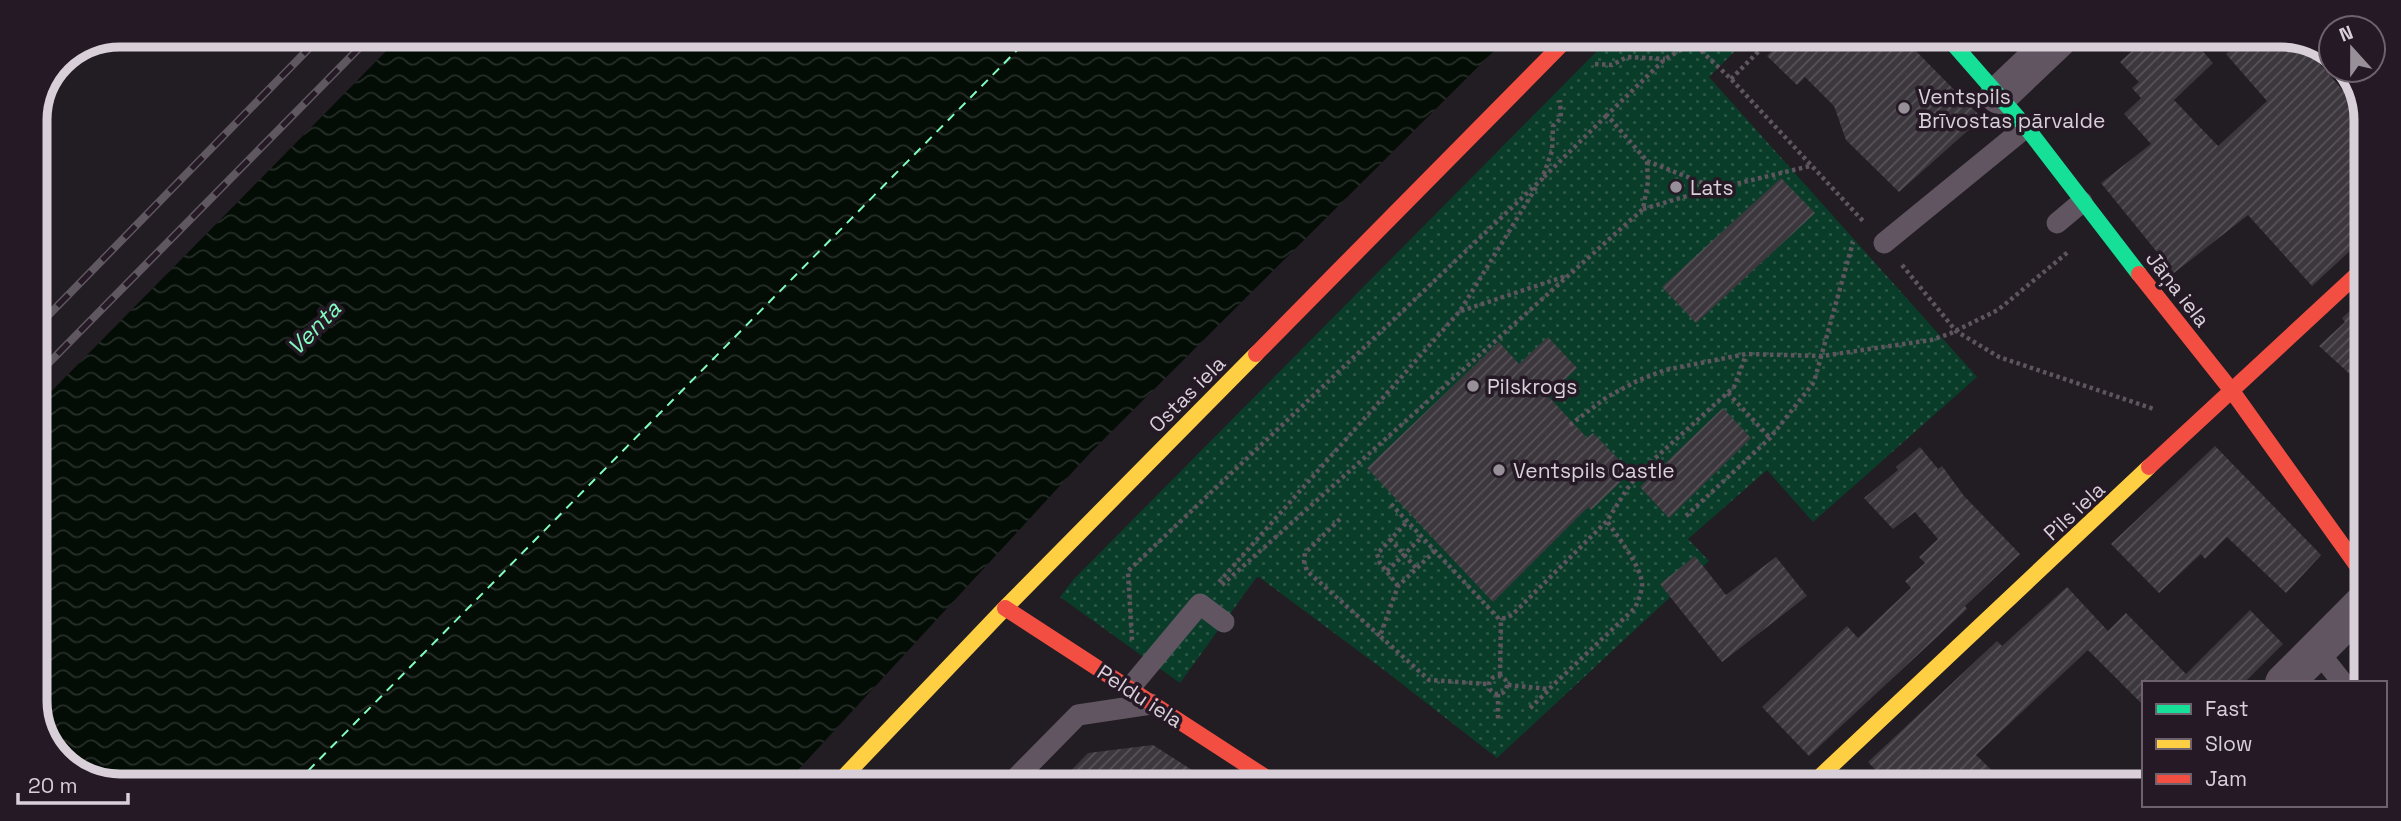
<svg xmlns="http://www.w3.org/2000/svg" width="2401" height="821" font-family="'Space Grotesk',sans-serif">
	<defs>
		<pattern id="park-dots" width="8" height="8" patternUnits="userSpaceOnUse" patternTransform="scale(1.75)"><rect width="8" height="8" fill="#0a3d29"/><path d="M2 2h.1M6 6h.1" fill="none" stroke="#2d5847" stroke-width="1.8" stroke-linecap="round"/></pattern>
		<pattern id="water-waves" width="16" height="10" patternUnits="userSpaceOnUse" patternTransform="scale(1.75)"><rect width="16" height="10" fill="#030c05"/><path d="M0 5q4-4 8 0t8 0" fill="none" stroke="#272e29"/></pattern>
		<pattern id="building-hatch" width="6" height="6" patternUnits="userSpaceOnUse" patternTransform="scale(1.75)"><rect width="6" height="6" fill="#3c373d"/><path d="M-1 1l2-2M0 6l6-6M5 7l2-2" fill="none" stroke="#575358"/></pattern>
	</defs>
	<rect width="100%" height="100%" fill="#221c23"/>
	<polygon fill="url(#park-dots)" points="1610,38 1748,38 1709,77 1977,377 1813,522 1767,470 1688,539 1709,561 1497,758 1388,673 1259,577 1256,578 1180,683 1060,597 1074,579"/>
	<polygon fill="url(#water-waves)" points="401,36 1507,38 1091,452 786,783 93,782 53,753 35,707 35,408"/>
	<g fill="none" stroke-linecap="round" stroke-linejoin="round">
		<polyline stroke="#82fbbf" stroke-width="2" stroke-dasharray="9 7" stroke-linecap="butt" points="297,782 1030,37"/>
	</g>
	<g fill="url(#building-hatch)">
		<polygon points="1784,38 1904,39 1982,118 1899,192 1846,140 1834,106 1805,77 1797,85 1767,56"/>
		<polygon points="2145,39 2192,39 2213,63 2174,100 2218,146 2267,101 2226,54 2244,39 2298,39 2366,117 2365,246 2350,251 2312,286 2248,215 2174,273 2101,183 2151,144 2124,114 2141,98 2132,88 2139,82 2120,62"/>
		<polygon points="1781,178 1815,213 1696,323 1662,287"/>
		<polygon points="2365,297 2364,305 2364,387 2319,346 2345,322 2342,318"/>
		<polygon points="1548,337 1577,368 1548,396 1587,438 1593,433 1631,472 1591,510 1588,507 1493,602 1367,468 1499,342 1519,364"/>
		<polygon points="1723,408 1751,438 1669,518 1640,487"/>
		<polygon points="2215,446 2321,555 2286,593 2227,537 2205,559 2201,554 2159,593 2111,544"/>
		<polygon points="1920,447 1938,469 1942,466 1964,496 2020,554 1965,606 1967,609 1809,756 1762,707 1847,626 1858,638 1911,588 1905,581 1925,563 1919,557 1938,539 1915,512 1893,529 1864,498 1898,470 1896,467"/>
		<polygon points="1695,556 1726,595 1776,557 1807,596 1722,662 1660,584"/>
		<polygon points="2067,587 2108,631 2126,613 2186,674 2250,610 2283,644 2244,683 2144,683 2144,706 2088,650 1976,755 2007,785 1890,785 1868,762 1997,641 2002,646"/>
		<polygon points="1153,745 1214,784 1058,784 1088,753"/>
	</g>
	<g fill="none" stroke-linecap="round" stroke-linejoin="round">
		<g stroke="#5e555f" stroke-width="4.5" stroke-dasharray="3.5 3.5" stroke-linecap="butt">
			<polyline points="1595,64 1612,65 1627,57 1665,59"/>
			<polyline points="1731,79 1772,38"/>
			<polyline points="1647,161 1718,189"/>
			<polyline points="1544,177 1607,115"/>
			<polyline points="1643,209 1694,194 1810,166"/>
			<polyline points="1902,265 1956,331 1999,357 2154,409"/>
			<polyline points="1461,311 1566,276"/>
			<polyline points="1728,393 1770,438"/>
			<polyline points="1570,425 1607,397 1637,381 1665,370 1746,354 1822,356 1931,340 1949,334 1998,310 2068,252"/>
			<polyline points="1391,504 1499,619 1506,618 1512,615 1607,521 1627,489 1642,470 1734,387 1746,355"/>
			<polyline points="1686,516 1770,438 1814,382 1853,242"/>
			<polyline points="1340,519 1305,553 1304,561 1307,571 1380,636"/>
			<polyline points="1390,539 1417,569"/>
			<polyline points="1435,551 1398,586 1380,636 1429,680 1488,684"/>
			<polyline points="1387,571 1422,537"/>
			<polyline points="1219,582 1460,311 1537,186"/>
			<polyline points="1222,585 1643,209 1648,182 1647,161 1607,115 1665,59 1693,43 1731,79 1864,222"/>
			<polyline points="1398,586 1380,563 1377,554 1407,522"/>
			<polyline points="1132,640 1128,571 1542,179 1552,151 1553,126 1561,118 1560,100"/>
			<polyline points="1500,675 1501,618"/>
			<circle cx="1498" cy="685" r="9"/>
			<path d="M1508,685L1549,689L1635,608C1638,601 1641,594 1642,586C1643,568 1617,536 1607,521"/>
			<polyline points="1498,694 1498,722"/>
			<polyline points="1530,708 1549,690"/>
		</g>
		<g stroke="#615562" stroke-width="21">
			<polyline points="2057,223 2082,202"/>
			<polyline points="1884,243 2026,127"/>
			<polyline points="2317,650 2343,683"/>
			<polyline points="1129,689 1200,604 1224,622"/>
			<polyline points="1011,783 1078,715 1151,704"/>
		</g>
		<g stroke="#615562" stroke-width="38">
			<polyline points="1999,95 2058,39"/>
			<polyline points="2284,683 2362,605"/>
		</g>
		<polyline stroke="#16e098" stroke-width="16" points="1949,39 2026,127 2139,274"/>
		<g stroke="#ffcf43" stroke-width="16">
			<polyline points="838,783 1005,608 1256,354"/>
			<polyline points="1811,785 2149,467"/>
		</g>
		<g stroke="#f24e42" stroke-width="16">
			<polyline points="2139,274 2232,391 2363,574"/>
			<polyline points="1256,354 1568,38"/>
			<polyline points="2149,467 2365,267"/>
			<polyline points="1005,608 1276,784"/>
		</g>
		<g stroke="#5f5860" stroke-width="8">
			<g id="rail">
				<polyline points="35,329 322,35"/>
				<polyline points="35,377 371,36"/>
			</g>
		</g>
		<use href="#rail" stroke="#251926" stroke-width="5" stroke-dasharray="16" stroke-linecap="butt"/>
	</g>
	<g fill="#989099" stroke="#251926" stroke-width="2.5">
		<circle cx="1904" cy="108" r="7"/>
		<circle cx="1676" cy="187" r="7"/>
		<circle cx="1473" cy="386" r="7"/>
		<circle cx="1499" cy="470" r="7"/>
	</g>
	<g text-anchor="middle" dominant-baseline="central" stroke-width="7" stroke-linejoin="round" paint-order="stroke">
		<g font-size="21" fill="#d8cfd8" stroke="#251926" text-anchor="start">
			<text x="1918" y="96">Ventspils<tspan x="1918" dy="24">Brīvostas pārvalde</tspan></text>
			<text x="1690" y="187">Lats</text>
			<text x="1487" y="386">Pilskrogs</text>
			<text x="1513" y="470">Ventspils Castle</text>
		</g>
		<g font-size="21" fill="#d8cfd8" stroke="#251926">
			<text transform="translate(2178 289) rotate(52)">Jāņa iela</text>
			<text transform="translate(1187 394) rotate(-45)">Ostas iela</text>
			<text transform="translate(2074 511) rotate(-43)">Pils iela</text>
			<text transform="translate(1140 696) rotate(33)">Peldu iela</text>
		</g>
		<g font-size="23" font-style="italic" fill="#82fbbf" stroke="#251926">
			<text transform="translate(314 328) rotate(-46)">Venta</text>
		</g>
	</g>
	<path d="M0 0H2401V821H0ZM120 47H2281A73 73 0 0 1 2354 120V701A73 73 0 0 1 2281 774H120A73 73 0 0 1 47 701V120A73 73 0 0 1 120 47Z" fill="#251926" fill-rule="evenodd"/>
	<path fill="none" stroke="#d8cfd8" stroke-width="9" d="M120 47H2281A73 73 0 0 1 2354 120V701A73 73 0 0 1 2281 774H120A73 73 0 0 1 47 701V120A73 73 0 0 1 120 47Z"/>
	<rect x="2142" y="681" width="245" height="126" fill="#251926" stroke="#6d626d" stroke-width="2"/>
	<rect x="2156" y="704" width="35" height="10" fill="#16e098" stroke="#6d626d" stroke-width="2"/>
	<text x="2205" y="716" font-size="21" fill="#d8cfd8">Fast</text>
	<rect x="2156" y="739" width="35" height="10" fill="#ffcf43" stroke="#6d626d" stroke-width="2"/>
	<text x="2205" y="751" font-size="21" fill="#d8cfd8">Slow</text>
	<rect x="2156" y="774" width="35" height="10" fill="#f24e42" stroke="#6d626d" stroke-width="2"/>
	<text x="2205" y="786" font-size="21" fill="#d8cfd8">Jam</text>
	<g transform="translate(2352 49) rotate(339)"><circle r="33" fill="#251926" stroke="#6d626d" stroke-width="2"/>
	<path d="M0-5L12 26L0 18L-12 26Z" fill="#989099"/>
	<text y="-10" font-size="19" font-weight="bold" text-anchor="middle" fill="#d8cfd8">N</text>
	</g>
	<path d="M18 793v10h110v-10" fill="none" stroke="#d8cfd8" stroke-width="3.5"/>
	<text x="28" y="793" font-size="21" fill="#d8cfd8" stroke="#251926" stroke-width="5" paint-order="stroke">20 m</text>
</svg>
